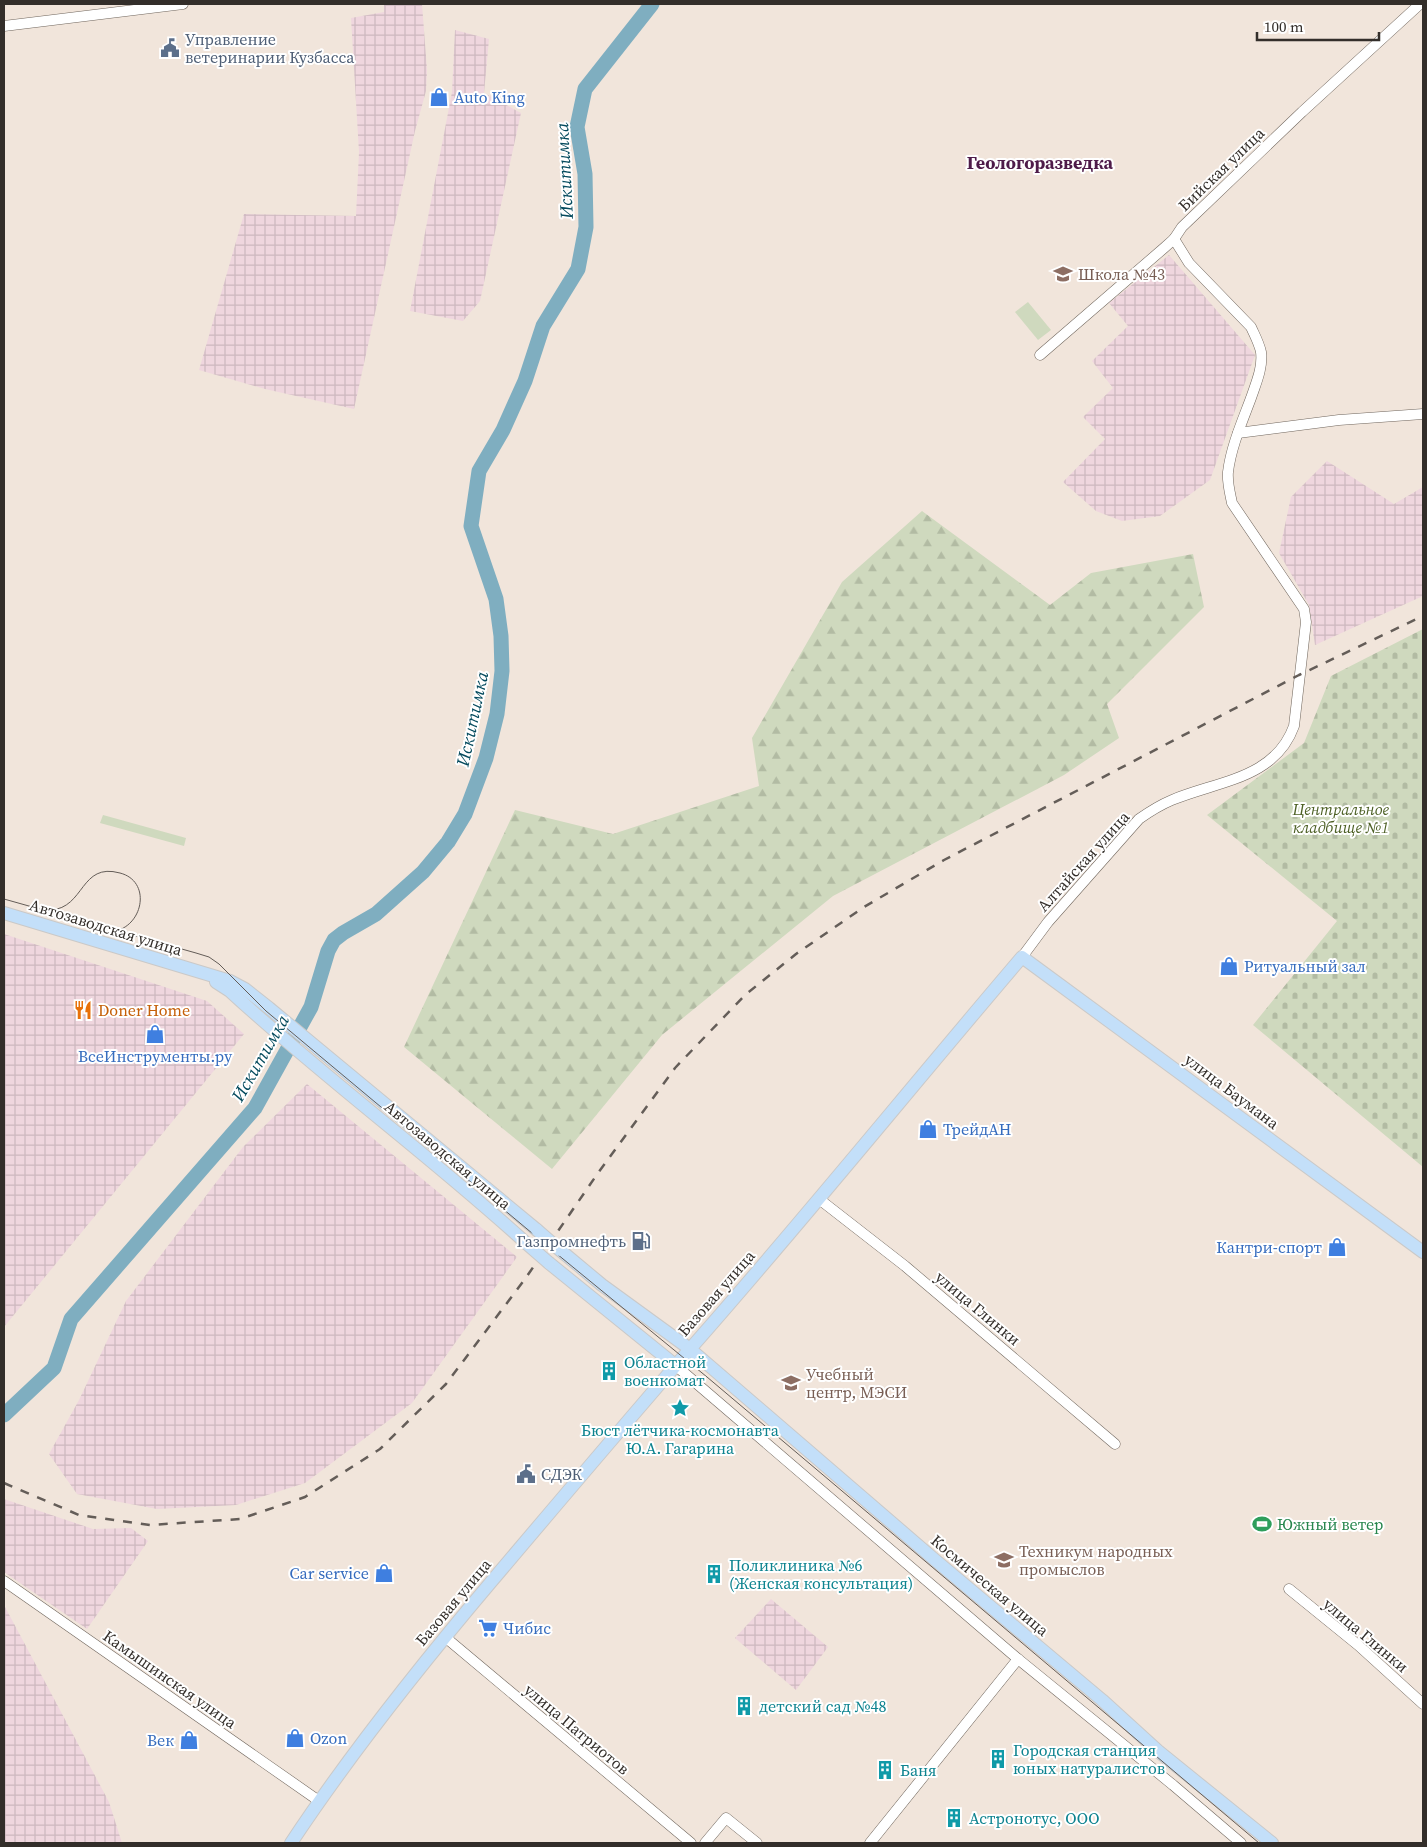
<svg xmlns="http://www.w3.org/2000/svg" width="1427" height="1847" font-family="'Source Serif 4',serif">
	<defs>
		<pattern id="industrial-grid" width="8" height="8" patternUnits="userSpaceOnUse" patternTransform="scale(1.25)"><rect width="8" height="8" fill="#efd6de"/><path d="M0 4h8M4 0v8" fill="none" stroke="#cdb8bf"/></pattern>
		<pattern id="forest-firs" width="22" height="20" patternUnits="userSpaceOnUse" patternTransform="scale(1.25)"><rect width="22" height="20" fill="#cfd9be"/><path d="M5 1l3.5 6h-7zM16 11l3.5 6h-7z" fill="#b2bba3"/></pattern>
		<pattern id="cemetery-stones" width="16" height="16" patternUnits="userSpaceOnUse" patternTransform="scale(1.25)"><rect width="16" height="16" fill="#cfd9be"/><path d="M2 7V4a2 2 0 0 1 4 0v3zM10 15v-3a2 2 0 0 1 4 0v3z" fill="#b2bba3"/></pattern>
	</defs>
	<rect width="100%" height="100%" fill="#f1e5db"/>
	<g fill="url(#industrial-grid)">
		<polygon points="384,4 422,4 427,70 426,91 415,131 354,409 265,389 199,370 244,214 356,216 359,152 351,18 384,12"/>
		<polygon points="455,30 489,39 484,93 521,113 480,301 463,321 410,311 452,92"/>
		<polygon points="1169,255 1255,355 1210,480 1160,516 1122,521 1096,511 1063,482 1105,439 1083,417 1113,388 1092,361 1128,326 1109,303"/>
		<polygon points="1327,461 1394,504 1423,487 1423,596 1315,645 1309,605 1279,553 1291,497"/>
		<polygon points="4,934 207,1001 244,1034 4,1327"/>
		<polygon points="307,1084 517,1257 412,1403 305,1483 236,1505 157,1509 77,1494 49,1454 79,1400 126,1301 243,1147"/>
		<polygon points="4,1499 93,1529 131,1528 148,1541 87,1629 4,1572"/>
		<polygon points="771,1599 828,1647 796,1690 735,1638"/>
		<polygon points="4,1605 109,1802 122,1843 4,1843"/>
	</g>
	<polygon fill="url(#forest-firs)" points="922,511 1050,605 1091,573 1193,554 1204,607 1107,704 1119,738 1064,775 833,896 662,1035 552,1169 404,1047 515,810 613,834 759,786 752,738 842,582"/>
	<polygon fill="url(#cemetery-stones)" points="1423,629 1423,1167 1253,1025 1337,921 1207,815 1304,743 1331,676"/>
	<g fill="#cfd9be">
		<polygon points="1028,302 1051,330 1038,340 1015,312"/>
		<polygon points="103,815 186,838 184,846 100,823"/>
	</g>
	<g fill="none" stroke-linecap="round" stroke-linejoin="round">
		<polyline stroke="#7faec0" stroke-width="15" points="4,1415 54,1368 71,1319 255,1108 311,1007 328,951 334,940 343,933 376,914 423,872 448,842 465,814 486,758 497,714 502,671 501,636 496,599 471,526 479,471 503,430 525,381 543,326 578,269 586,227 585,174 577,127 585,89 652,4"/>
		<g stroke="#70665d" stroke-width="11">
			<g id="minor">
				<polyline points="4,26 183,4"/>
				<polyline points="1040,355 1164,248 1174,239 1182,227 1302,112 1420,4"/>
				<polyline points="1238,433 1339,420 1423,414"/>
				<path d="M1022,957L1048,922L1139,819C1149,812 1160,805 1172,800C1217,781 1275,779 1294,726L1306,622L1304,609L1232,503C1230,493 1227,482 1228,472C1231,447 1242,422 1251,398C1256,383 1263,368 1261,352C1259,343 1255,336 1251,327L1189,263L1174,239"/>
				<polyline points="819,1199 905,1266 1115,1444"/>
				<polyline points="675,1365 1018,1659 1173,1785 1241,1843"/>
				<polyline points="4,1581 319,1801"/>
				<polyline points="1289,1589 1358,1645 1423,1704"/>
				<polyline points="445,1637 691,1843"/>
				<polyline points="705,1843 726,1818 757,1843"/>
				<polyline points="870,1843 1018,1659"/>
			</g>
		</g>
		<g stroke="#cac9c8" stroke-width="14">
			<g id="major">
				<polyline points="4,913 230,981 245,989 269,1008 537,1230"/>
				<path d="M216,982L230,991C325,1079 430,1155 526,1243"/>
				<polyline points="560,1250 602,1285 690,1349 935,1560 1102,1700 1158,1751 1272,1843"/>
				<polyline points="549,1263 675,1365"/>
				<path d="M291,1843C352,1751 420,1666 491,1582C557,1504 623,1426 690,1349C803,1221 911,1087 1022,957L1423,1252"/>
			</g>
		</g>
		<use href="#minor" stroke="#fff" stroke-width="10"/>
		<use href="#major" stroke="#c3dff9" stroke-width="12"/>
		<g stroke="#645d58" stroke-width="1">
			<polyline points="4,899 196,953 209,957 219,964 266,1011 557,1254 707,1377 1259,1843"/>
			<path d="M51,910C85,908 80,862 120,873C151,881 144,924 116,931"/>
		</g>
		<polyline stroke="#645d58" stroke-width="2.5" stroke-dasharray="9 9" stroke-linecap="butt" points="4,1483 79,1515 150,1525 240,1519 305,1497 380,1449 446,1384 525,1279 598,1173 675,1068 745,995 796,954 864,907 944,860 1299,675 1423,616"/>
		<g stroke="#cac9c8" stroke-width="14" stroke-linecap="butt">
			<g id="major-bridge">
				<polyline points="537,1230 560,1250"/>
				<polyline points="526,1243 549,1263"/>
			</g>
		</g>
		<use href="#major-bridge" stroke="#c3dff9" stroke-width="12"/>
	</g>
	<defs>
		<g id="civic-bare" transform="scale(1.5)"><path d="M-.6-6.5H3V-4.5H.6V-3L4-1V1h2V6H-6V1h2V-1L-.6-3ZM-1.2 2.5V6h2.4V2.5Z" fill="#5c6f8a" stroke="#fff" stroke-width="2.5" paint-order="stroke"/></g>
		<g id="shop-bare" transform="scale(1.5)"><path d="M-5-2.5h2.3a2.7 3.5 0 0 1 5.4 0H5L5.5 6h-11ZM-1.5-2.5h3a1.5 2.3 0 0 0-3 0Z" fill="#3f7fe0" stroke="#fff" stroke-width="2.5" paint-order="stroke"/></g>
		<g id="school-bare" transform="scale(1.5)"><path d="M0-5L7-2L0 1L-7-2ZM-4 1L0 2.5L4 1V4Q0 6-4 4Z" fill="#8d6e63" stroke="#fff" stroke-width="2.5" paint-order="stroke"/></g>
		<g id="restaurant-bare" transform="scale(1.5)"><path d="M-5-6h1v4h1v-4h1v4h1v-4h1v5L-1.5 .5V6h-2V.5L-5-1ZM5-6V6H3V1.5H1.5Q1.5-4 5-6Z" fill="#e8710a" stroke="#fff" stroke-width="2.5" paint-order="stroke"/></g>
		<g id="fuel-bare" transform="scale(1.5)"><path d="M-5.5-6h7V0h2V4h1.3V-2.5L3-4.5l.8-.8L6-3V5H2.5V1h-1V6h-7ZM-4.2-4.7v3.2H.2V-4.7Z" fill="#5c6f8a" stroke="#fff" stroke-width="2.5" paint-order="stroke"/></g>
		<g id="building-bare" transform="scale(1.5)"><path d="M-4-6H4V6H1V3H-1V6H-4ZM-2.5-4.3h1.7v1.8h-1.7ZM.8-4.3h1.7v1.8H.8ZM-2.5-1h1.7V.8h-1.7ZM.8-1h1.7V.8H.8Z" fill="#0f9aa8" stroke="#fff" stroke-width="2.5" paint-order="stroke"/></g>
		<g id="sight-bare" transform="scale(1.5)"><path d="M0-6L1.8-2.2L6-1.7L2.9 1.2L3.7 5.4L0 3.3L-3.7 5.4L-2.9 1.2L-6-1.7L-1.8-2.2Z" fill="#0f9aa8" stroke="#fff" stroke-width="2.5" paint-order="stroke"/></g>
		<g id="stadium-bare" transform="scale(1.5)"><path d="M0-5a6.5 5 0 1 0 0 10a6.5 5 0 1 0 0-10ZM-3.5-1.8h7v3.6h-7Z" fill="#2e9e5b" stroke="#fff" stroke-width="2.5" paint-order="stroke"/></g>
		<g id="university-bare" transform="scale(1.5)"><path d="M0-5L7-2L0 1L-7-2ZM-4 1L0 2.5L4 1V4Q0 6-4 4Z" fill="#8d6e63" stroke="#fff" stroke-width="2.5" paint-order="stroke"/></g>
		<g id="supermarket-bare" transform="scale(1.5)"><path d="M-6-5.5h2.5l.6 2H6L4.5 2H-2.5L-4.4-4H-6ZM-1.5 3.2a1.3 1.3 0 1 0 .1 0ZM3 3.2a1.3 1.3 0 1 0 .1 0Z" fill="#3f7fe0" stroke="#fff" stroke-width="2.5" paint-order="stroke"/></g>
	</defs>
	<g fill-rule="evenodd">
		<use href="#civic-bare" x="170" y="48"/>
		<use href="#shop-bare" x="439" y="97"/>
		<use href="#school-bare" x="1063" y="274"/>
		<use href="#shop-bare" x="1229" y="966"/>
		<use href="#restaurant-bare" x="83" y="1010"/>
		<use href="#shop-bare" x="155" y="1034"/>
		<use href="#shop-bare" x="928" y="1129"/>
		<use href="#fuel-bare" x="641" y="1241"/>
		<use href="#shop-bare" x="1337" y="1247"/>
		<use href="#building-bare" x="609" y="1371"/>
		<use href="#school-bare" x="791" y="1383"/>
		<use href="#sight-bare" x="680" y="1408"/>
		<use href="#civic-bare" x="526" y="1474"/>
		<use href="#stadium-bare" x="1262" y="1524"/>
		<use href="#university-bare" x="1004" y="1560"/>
		<use href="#shop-bare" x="384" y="1573"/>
		<use href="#building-bare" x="714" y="1574"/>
		<use href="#supermarket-bare" x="488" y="1628"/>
		<use href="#building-bare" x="744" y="1706"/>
		<use href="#shop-bare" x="295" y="1738"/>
		<use href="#shop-bare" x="189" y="1740"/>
		<use href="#building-bare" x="998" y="1759"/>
		<use href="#building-bare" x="885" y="1770"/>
		<use href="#building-bare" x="954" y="1818"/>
	</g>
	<g text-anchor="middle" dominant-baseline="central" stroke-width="4" stroke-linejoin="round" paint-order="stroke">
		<g font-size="16" fill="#4e5e75" stroke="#fff" text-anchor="start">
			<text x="185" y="39">Управление<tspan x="185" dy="18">ветеринарии Кузбасса</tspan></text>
			<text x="626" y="1241" text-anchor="end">Газпромнефть</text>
			<text x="541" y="1474">СДЭК</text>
		</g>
		<g font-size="16" fill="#366cbe" stroke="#fff" text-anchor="start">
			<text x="454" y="97">Auto King</text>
			<text x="1244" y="966">Ритуальный зал</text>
			<text x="155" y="1056" text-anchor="middle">ВсеИнструменты.ру</text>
			<text x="943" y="1129">ТрейдАН</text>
			<text x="1322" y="1247" text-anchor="end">Кантри-спорт</text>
			<text x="369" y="1573" text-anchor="end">Car service</text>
			<text x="503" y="1628">Чибис</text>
			<text x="310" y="1738">Ozon</text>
			<text x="174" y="1740" text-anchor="end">Век</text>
		</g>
		<g font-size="16" fill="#332e2a" stroke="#fff">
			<text transform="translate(1221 169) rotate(-44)">Бийская улица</text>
			<text transform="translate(1083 861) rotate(-48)">Алтайская улица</text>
			<text transform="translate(106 927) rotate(17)">Автозаводская улица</text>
			<text transform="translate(1232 1091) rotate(37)">улица Баумана</text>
			<text transform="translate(448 1155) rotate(40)">Автозаводская улица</text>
			<text transform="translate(716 1293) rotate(-49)">Базовая улица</text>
			<text transform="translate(978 1308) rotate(40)">улица Глинки</text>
			<text transform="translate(990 1585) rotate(40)">Космическая улица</text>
			<text transform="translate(453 1602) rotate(-50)">Базовая улица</text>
			<text transform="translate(1366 1635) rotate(40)">улица Глинки</text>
			<text transform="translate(170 1679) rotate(35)">Камышинская улица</text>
			<text transform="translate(577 1729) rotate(40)">улица Патриотов</text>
		</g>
		<g font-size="16" fill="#785e54" stroke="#fff" text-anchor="start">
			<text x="1078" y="274">Школа №43</text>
			<text x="806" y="1374">Учебный<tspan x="806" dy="18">центр, МЭСИ</tspan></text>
			<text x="1019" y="1551">Техникум народных<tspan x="1019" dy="18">промыслов</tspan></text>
		</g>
		<g font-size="16" font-style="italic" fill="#4d6025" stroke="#fff">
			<text x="1341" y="809">Центральное<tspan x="1341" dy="18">кладбище №1</tspan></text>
		</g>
		<g font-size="16" fill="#c56008" stroke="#fff" text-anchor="start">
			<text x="98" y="1010">Doner Home</text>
		</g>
		<g font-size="16" fill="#0d838f" stroke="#fff" text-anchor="start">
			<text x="624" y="1362">Областной<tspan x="624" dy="18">военкомат</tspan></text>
			<text x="680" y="1430" text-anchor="middle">Бюст лётчика-космонавта<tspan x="680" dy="18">Ю.А. Гагарина</tspan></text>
			<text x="729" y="1565">Поликлиника №6<tspan x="729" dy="18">(Женская консультация)</tspan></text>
			<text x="759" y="1706">детский сад №48</text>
			<text x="1013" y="1750">Городская станция<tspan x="1013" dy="18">юных натуралистов</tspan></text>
			<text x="900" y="1770">Баня</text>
			<text x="969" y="1818">Астронотус, ООО</text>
		</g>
		<g font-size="16" fill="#27864d" stroke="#fff" text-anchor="start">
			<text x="1277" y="1524">Южный ветер</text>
		</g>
		<g font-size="18" font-weight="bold" fill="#4e1b49" stroke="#fff">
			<text x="1040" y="162">Геологоразведка</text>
		</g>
		<g font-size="18" font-style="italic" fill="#054b5e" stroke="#fff">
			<text transform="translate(564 171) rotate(-93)">Искитимка</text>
			<text transform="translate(472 719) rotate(-78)">Искитимка</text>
			<text transform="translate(260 1058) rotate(-60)">Искитимка</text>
		</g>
	</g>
	<rect width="1427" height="1847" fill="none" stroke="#332e2a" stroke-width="10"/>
	<path d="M1257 32v8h122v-8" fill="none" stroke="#332e2a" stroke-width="2.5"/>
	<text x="1264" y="32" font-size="15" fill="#332e2a" stroke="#ffffff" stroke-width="4" paint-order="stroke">100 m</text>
</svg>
